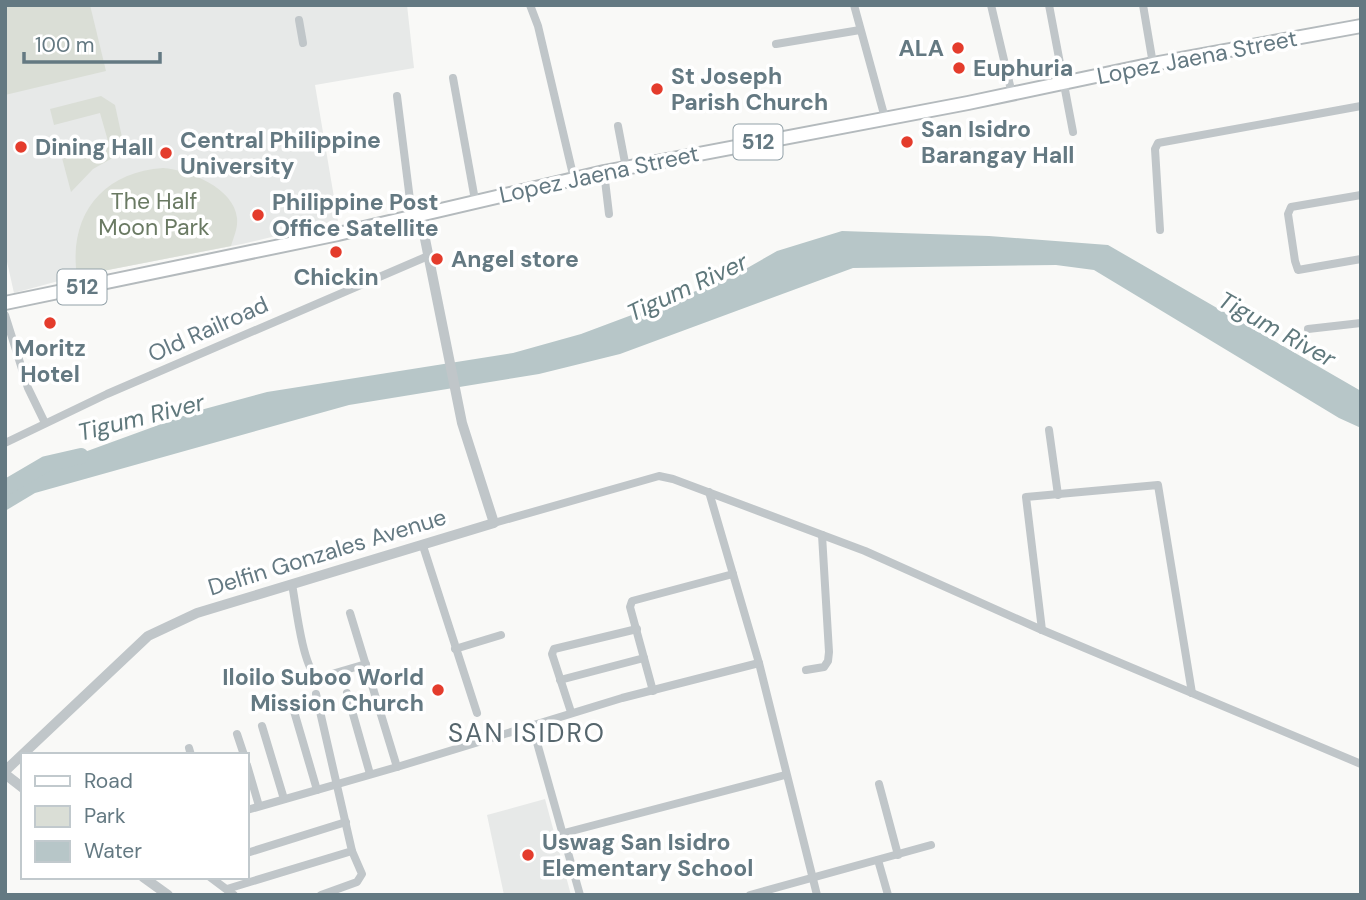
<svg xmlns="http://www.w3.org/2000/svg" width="1366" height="900" font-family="'DM Sans',sans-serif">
	<rect width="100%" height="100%" fill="#f9f9f7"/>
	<g fill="#e7e9e8">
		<polygon points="5,5 407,5 414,68 315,85 338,221 242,244 77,276 14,293 5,253"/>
		<polygon points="545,799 571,895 504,895 487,815"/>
	</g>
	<g fill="#daded6">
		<polygon points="5,5 90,5 106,71 5,95"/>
		<polygon points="101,96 115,105 125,151 93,169 71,192 62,158 87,151 86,148 108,141 100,113 54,125 50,109"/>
		<path d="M163,168C189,170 234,188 237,218C238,228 234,236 231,246L77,276C68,216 102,172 163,168Z"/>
	</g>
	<polygon fill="#b7c6c8" points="842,231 989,236 1108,245 1361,391 1361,428 1339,418 1094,270 1056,265 853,268 620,354 539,374 349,405 35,493 5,511 5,481 197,411 267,392 513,353 581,334 728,279 777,251"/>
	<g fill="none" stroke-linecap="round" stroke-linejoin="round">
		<polyline stroke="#b7c6c8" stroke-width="16" points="5,488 46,464 81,456"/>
		<g stroke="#b4babd" stroke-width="16">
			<polyline id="primary" points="5,303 338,234 604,172 968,103 1153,64 1361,26"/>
		</g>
		<g stroke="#c0c6c9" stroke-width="8">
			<polyline points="530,5 538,26 574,179"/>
			<polyline points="854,5 885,118"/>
			<polyline points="991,5 1012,94"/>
			<polyline points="1049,5 1073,132"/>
			<polyline points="1143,5 1153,64"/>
			<polyline points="299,20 303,43"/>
			<polyline points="776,44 860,30"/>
			<polyline points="453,78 475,200"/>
			<polyline points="397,96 412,216"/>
			<polyline points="618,126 626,168"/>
			<polyline points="604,172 609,214"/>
			<polyline points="1361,195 1291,207 1288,214 1295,261 1298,270 1361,259"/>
			<polyline points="1160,230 1155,149 1158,143 1361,106"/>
			<polyline points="5,315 28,388 45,423"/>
			<polyline points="1308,329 1361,323"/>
			<polyline points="1049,430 1058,495"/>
			<polyline points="5,443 107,394 428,256"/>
			<polyline points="709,492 759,663 817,895"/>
			<polyline points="494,523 659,476 673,479 865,551 1042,630 1361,764"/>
			<polyline points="423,546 477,713"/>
			<path d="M292,584C296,606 302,662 316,677L325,676L366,664"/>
			<polyline points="350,613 397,767"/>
			<polyline points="1042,630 1026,497 1158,485 1192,693"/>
			<polyline points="455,649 501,635"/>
			<polyline points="806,670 824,667 828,661 829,652 822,535"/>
			<polyline points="560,680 644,658"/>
			<polyline points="653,691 630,607 632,601 733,574"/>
			<polyline points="347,693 370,774"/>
			<polyline points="291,701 317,790"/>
			<polyline points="571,712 552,654 554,649 637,629"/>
			<polyline points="532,725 580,895"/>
			<polyline points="262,726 284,799"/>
			<polyline points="237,734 244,755"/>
			<polyline points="189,748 191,755"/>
			<polyline points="247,765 259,806"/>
			<polyline points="879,784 898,855"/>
			<polyline points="247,810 397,767 622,698 759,663"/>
			<polyline points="564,833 785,775"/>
			<polyline points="247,853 346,822"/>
			<polyline points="878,860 888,895"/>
			<polyline points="210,877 234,895"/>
			<polyline points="227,889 352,851 316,694"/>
			<polyline points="321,895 357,882 362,874 352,851"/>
			<polyline points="750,895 931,845"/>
		</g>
		<g stroke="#c0c6c9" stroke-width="10">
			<polyline points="5,771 148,636 197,613 494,523 462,423 420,214"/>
			<polyline points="5,774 23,788"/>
			<polyline points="143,877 168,895"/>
		</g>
		<use href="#primary" stroke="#fff" stroke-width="12"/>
	</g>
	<g fill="#e43c2c" stroke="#fff" stroke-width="2.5">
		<circle cx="958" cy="48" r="7"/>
		<circle cx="959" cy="68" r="7"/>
		<circle cx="657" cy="89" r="7"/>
		<circle cx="907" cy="142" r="7"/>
		<circle cx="21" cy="147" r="7"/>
		<circle cx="166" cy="153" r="7"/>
		<circle cx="258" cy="215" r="7"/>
		<circle cx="336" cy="252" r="7"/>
		<circle cx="437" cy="259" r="7"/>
		<circle cx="50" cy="323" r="7"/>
		<circle cx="438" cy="690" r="7"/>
		<circle cx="528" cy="855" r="7"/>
	</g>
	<g text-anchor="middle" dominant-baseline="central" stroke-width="7" stroke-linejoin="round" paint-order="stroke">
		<g fill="#fff" stroke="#92a1a8" stroke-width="2">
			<rect x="733.5" y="124.5" width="49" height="35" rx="5"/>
			<rect x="57.5" y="269.5" width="49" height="35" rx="5"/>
		</g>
		<g font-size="21" font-weight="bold" fill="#647982">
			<text x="758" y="142">512</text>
			<text x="82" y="287">512</text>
		</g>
		<g font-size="23" font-weight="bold" fill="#647982" stroke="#fff" text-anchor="start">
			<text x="944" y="48" text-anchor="end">ALA</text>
			<text x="973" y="68">Euphuria</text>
			<text x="671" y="76">St Joseph<tspan x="671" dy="26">Parish Church</tspan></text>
			<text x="921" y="129">San Isidro<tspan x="921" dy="26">Barangay Hall</tspan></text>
			<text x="180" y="140">Central Philippine<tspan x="180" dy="26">University</tspan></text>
			<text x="35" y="147">Dining Hall</text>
			<text x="272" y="202">Philippine Post<tspan x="272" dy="26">Office Satellite</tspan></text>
			<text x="451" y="259">Angel store</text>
			<text x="336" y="277" text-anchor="middle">Chickin</text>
			<text x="50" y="348" text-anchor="middle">Moritz<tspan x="50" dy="26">Hotel</tspan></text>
			<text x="424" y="677" text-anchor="end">Iloilo Suboo World<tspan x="424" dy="26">Mission Church</tspan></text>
			<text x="542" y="842">Uswag San Isidro<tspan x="542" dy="26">Elementary School</tspan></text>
		</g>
		<g font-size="23" fill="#647982" stroke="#fff">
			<text transform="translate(1197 57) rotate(-11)">Lopez Jaena Street</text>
			<text transform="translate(599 174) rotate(-12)">Lopez Jaena Street</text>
			<text transform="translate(208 329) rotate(-24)">Old Railroad</text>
			<text transform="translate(327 552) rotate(-17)">Delfin Gonzales Avenue</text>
		</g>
		<g font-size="23" fill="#6a7a63" stroke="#fff">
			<text x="154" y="201">The Half<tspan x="154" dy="26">Moon Park</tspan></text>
		</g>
		<g font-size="24" font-style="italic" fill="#5f787c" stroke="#fff">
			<text transform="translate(687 287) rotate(-25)">Tigum River</text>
			<text transform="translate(1277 329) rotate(29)">Tigum River</text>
			<text transform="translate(141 417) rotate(-14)">Tigum River</text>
		</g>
		<g font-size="26" letter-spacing="2" fill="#56666d" stroke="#fff">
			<text x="527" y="733">SAN ISIDRO</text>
		</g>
	</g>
	<rect width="1366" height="900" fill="none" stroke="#647982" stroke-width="14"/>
	<rect x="21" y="753" width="228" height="126" fill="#ffffff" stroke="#c1c9cd" stroke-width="2"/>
	<rect x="35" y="776" width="35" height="10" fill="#ffffff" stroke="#c1c9cd" stroke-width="2"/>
	<text x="84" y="788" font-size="21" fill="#647982">Road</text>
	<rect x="35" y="806" width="35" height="21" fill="#daded6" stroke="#c1c9cd" stroke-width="2"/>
	<text x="84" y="823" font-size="21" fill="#647982">Park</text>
	<rect x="35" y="841" width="35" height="21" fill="#b7c6c8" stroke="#c1c9cd" stroke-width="2"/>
	<text x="84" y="858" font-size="21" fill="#647982">Water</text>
	<path d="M24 52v10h136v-10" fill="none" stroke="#647982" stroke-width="3.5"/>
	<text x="35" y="52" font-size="21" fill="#647982" stroke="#ffffff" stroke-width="5" paint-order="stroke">100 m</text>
</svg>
